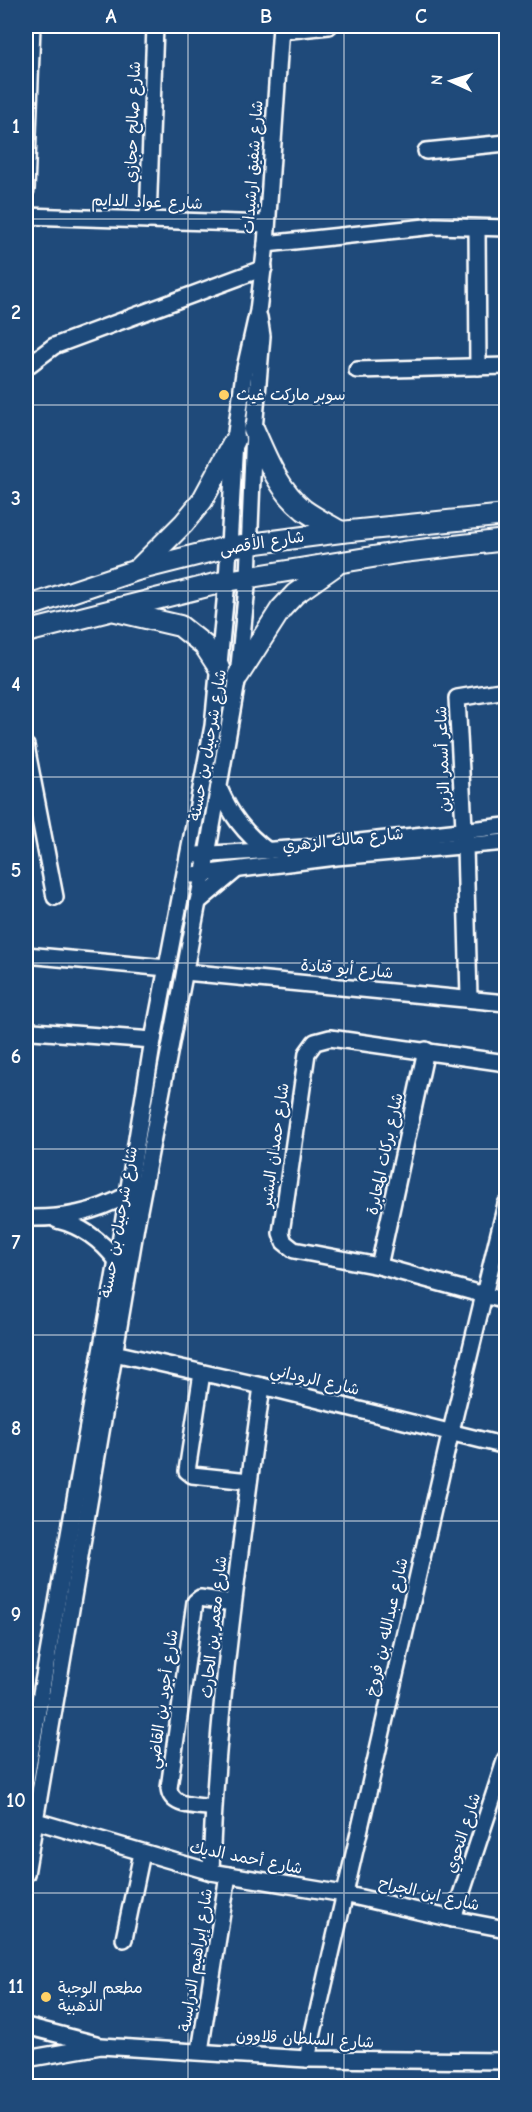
<svg xmlns="http://www.w3.org/2000/svg" width="532" height="2112" font-family="'Comic Neue','Playpen Sans Arabic',sans-serif">
	<rect width="100%" height="100%" fill="#1f4a7a"/>
	<filter id="ink" filterUnits="userSpaceOnUse"><feTurbulence type="fractalNoise" baseFrequency=".0167" numOctaves="2"/><feDisplacementMap in="SourceGraphic" scale="12" xChannelSelector="R" yChannelSelector="G"/><feConvolveMatrix kernelMatrix="1 2 1 2 8 2 1 2 1" color-interpolation-filters="sRGB"/></filter>
	<g filter="url(#ink)">
		<g fill="none" stroke-linecap="round" stroke-linejoin="round">
			<g stroke="#fff" stroke-width="20">
				<g id="minor">
					<polyline points="281,31 329,26"/>
					<polyline points="426,151 506,143"/>
					<polyline points="26,190 32,26"/>
					<polyline points="26,216 267,224"/>
					<polyline points="148,220 155,26"/>
					<polyline points="477,228 478,367"/>
					<polyline points="266,244 435,226 506,228"/>
					<polyline points="26,367 54,346 264,268"/>
					<polyline points="357,370 506,366"/>
					<polyline points="26,746 55,897"/>
					<path d="M219,788C231,815 244,833 268,851"/>
					<polyline points="197,855 304,848 506,826"/>
					<polyline points="193,875 336,857 506,842"/>
					<polyline points="198,902 235,871"/>
					<polyline points="26,955 167,968"/>
					<polyline points="185,972 506,1003"/>
					<polyline points="469,998 465,846 457,698 506,690"/>
					<polyline points="26,1032 33,1031 153,1040"/>
					<polyline points="506,1063 330,1038 315,1042 307,1053 281,1233 284,1242 294,1250 379,1266 506,1301"/>
					<path d="M26,1218C63,1219 94,1213 127,1195"/>
					<path d="M57,1220C82,1226 101,1240 117,1261"/>
					<polyline points="379,1266 426,1050"/>
					<polyline points="114,1353 262,1386 506,1446"/>
					<polyline points="202,1373 187,1471 192,1475 249,1481"/>
					<polyline points="26,1779 117,1261 153,1040 213,726 227,581 235,440 244,373 258,311 266,244 281,26"/>
					<path d="M213,1808C197,1805 171,1808 169,1788L195,1602L200,1598L233,1603"/>
					<polyline points="36,1821 211,1872 344,1894 453,1919 506,1929"/>
					<path d="M211,1872C216,1709 241,1547 262,1386"/>
					<polyline points="26,1874 136,1226 207,855 238,676 248,577 254,430 262,336 259,317"/>
					<polyline points="453,1919 506,1758"/>
					<polyline points="124,1939 142,1853"/>
					<polyline points="26,2026 96,2044"/>
					<polyline points="200,2051 228,1875"/>
					<polyline points="26,2059 101,2046 307,2059 506,2061"/>
					<polyline points="307,2059 451,1431 506,1204"/>
				</g>
			</g>
			<g stroke="#fff" stroke-width="24">
				<g id="major">
					<path d="M254,430C267,459 278,489 304,510C315,518 329,525 341,532"/>
					<polyline points="138,569 184,523 202,501 235,440"/>
					<polyline points="26,607 137,570 228,547 341,532 506,515"/>
					<polyline points="116,611 180,626 204,645 219,668"/>
					<polyline points="26,632 227,581 403,552 506,540"/>
					<polyline points="238,676 281,609 295,594 336,565"/>
				</g>
			</g>
			<use href="#minor" stroke="#1f4a7a" stroke-width="15"/>
			<use href="#major" stroke="#1f4a7a" stroke-width="20"/>
		</g>
	</g>
	<path fill="none" stroke="#fff" stroke-width="1.5" stroke-opacity="0.55" d="M188,26V2086M344,26V2086M26,219H506M26,405H506M26,591H506M26,777H506M26,963H506M26,1149H506M26,1335H506M26,1521H506M26,1707H506M26,1893H506"/>
	<g fill="#ffd166" stroke="#1f4a7a" stroke-width="2">
		<circle cx="224" cy="395" r="6"/>
		<circle cx="46" cy="1997" r="6"/>
	</g>
	<g text-anchor="middle" dominant-baseline="central" stroke-width="4.5" stroke-linejoin="round" paint-order="stroke">
		<g font-size="16" fill="#fff" stroke="#1f4a7a">
			<text transform="translate(133 122) rotate(-88)">شارع صالح حجازي</text>
			<text transform="translate(253 167) rotate(-86)">شارع شفيق ارشيدات</text>
			<text transform="translate(147 202) rotate(2)">شارع عواد الدايم</text>
			<text transform="translate(262 543) rotate(-9)">شارع الأقصى</text>
			<text transform="translate(208 745) rotate(-80)">شارع شرحبيل بن حسنة</text>
			<text transform="translate(443 759) rotate(-92)">شاعر أسمر الزبن</text>
			<text transform="translate(343 840) rotate(-6)">شارع مالك الزهري</text>
			<text transform="translate(347 969) rotate(5)">شارع أبو قتادة</text>
			<text transform="translate(275 1145) rotate(-82)">شارع حمدان البشير</text>
			<text transform="translate(385 1154) rotate(-78)">شارع بركات المعابرة</text>
			<text transform="translate(119 1222) rotate(-80)">شارع شرحبيل بن حسنة</text>
			<text transform="translate(315 1380) rotate(13)">شارع الروداني</text>
			<text transform="translate(214 1627) rotate(-84)">شارع معمر بن الحارث</text>
			<text transform="translate(387 1627) rotate(-77)">شارع عبدالله بن فروخ</text>
			<text transform="translate(163 1699) rotate(-82)">شارع أجود بن القاضي</text>
			<text transform="translate(463 1833) rotate(-72)">شارع النحوي</text>
			<text transform="translate(246 1858) rotate(11)">شارع أحمد الديك</text>
			<text transform="translate(429 1894) rotate(13)">شارع ابن الجراح</text>
			<text transform="translate(196 1960) rotate(-81)">شارع إبراهيم الدرابسة</text>
			<text transform="translate(305 2039) rotate(3)">شارع السلطان قلاوون</text>
		</g>
		<g font-size="16" fill="#fff" stroke="#1f4a7a" text-anchor="start">
			<text x="236" y="395">سوبر ماركت غيث</text>
			<text x="58" y="1988">مطعم الوجبة<tspan x="58" dy="18">الذهبية</tspan></text>
		</g>
	</g>
	<rect width="532" height="2112" fill="none" stroke="#1f4a7a" stroke-width="66"/>
	<g transform="translate(451 81) rotate(274)" stroke="#1f4a7a" stroke-width="4.5" paint-order="stroke">
	<path d="M0-4.5L10 22L0 15L-10 22Z" fill="#ffffff"/>
	<text y="-9" font-size="16" font-weight="bold" text-anchor="middle" fill="#ffffff">N</text>
	</g>
	<rect x="33" y="33" width="466" height="2046" fill="none" stroke="#fff" stroke-width="2"/>
	<g font-size="20" text-anchor="middle" font-weight="bold" fill="#fff">
		<text x="111" y="23">A</text>
		<text x="266" y="23">B</text>
		<text x="421" y="23">C</text>
		<text x="16" y="133">1</text>
		<text x="16" y="319">2</text>
		<text x="16" y="505">3</text>
		<text x="16" y="691">4</text>
		<text x="16" y="877">5</text>
		<text x="16" y="1063">6</text>
		<text x="16" y="1249">7</text>
		<text x="16" y="1435">8</text>
		<text x="16" y="1621">9</text>
		<text x="16" y="1807">10</text>
		<text x="16" y="1993">11</text>
	</g>
</svg>
